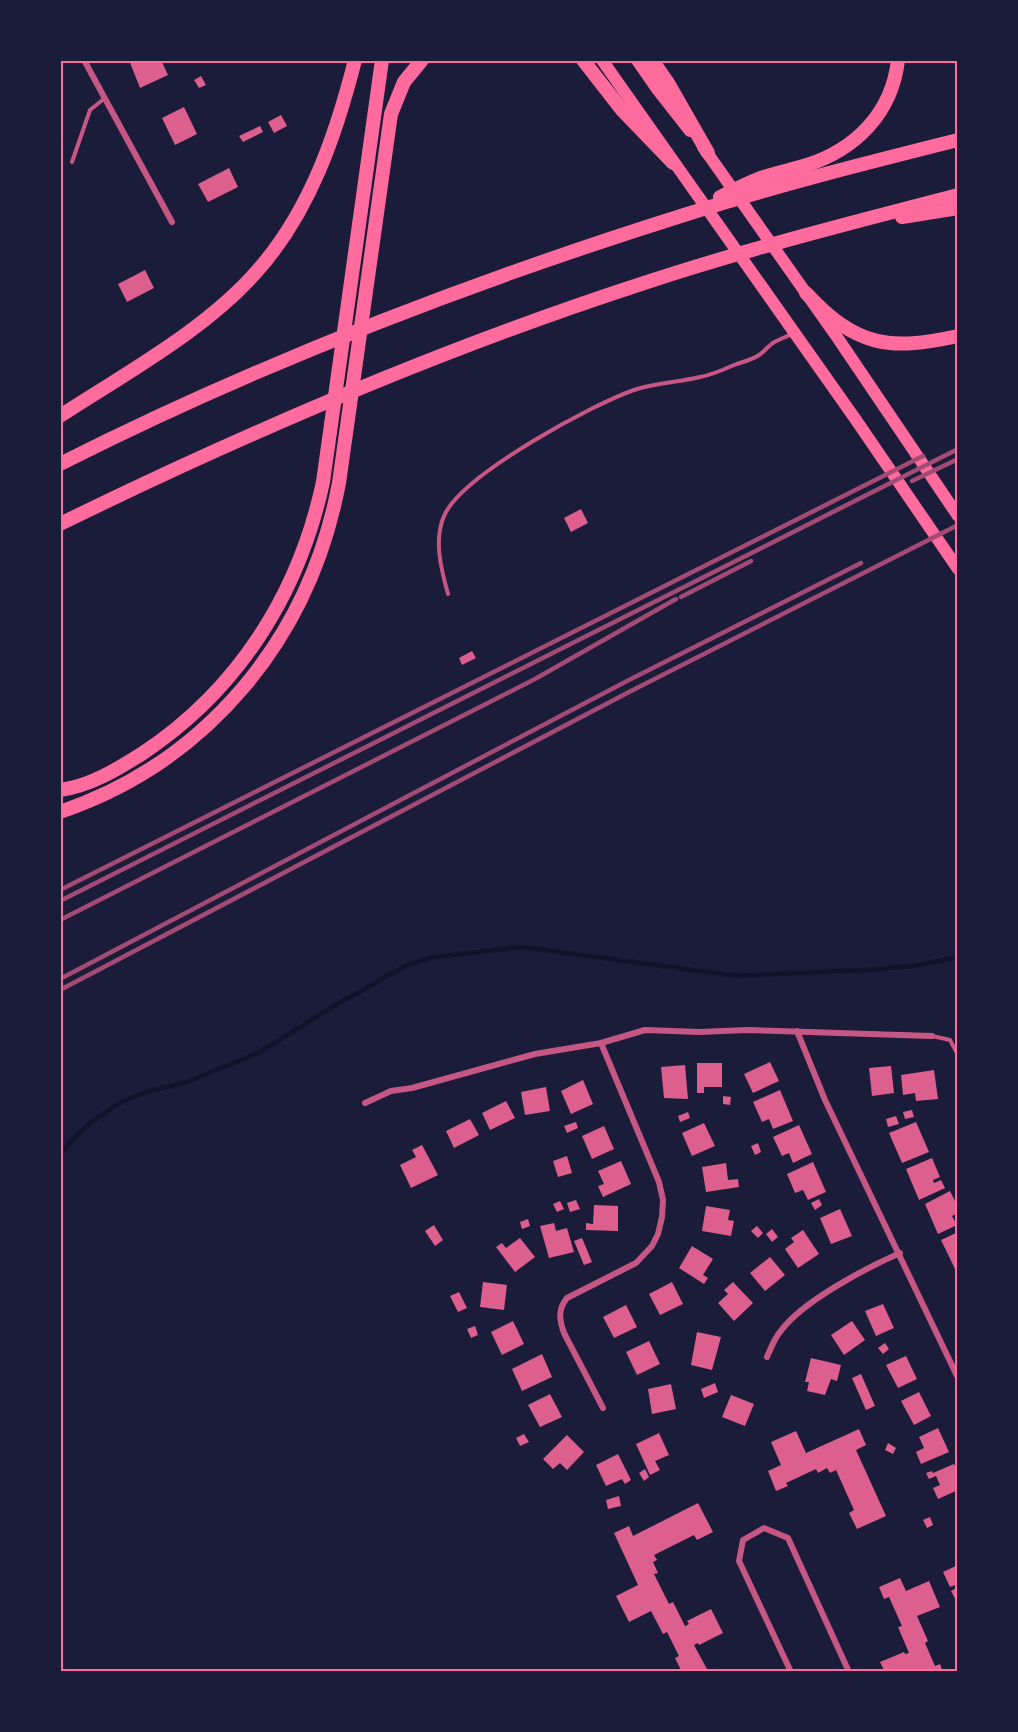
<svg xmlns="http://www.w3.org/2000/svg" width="1018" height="1732" font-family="Lora,serif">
	<rect width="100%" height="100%" fill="#1b1b3a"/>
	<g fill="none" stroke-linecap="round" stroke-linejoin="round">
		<polyline stroke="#12122b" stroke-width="4.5" points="60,1155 74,1138 93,1121 118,1104 145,1092 187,1082 258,1053 336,1005 407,965 434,957 522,947 737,976 866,970 913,966 958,957"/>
	</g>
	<g fill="#dd5f8e">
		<polygon points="129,60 161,60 168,75 140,88"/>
		<polygon points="201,76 206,85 199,88 194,80"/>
		<polygon points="184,107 197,134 175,145 162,118"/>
		<polygon points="281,115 287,126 274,133 268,122"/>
		<polygon points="260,126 263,132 243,142 239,136"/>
		<polygon points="229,168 238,187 208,202 198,184"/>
		<polygon points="145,270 154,288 127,302 118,284"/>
		<polygon points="581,509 588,523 571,532 564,518"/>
		<polygon points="472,651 476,658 462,665 459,658"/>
		<polygon points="770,1062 779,1081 753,1093 744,1074"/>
		<polygon points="697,1063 722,1063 722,1087 704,1087 704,1093 697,1093"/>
		<polygon points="685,1065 688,1099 664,1098 661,1067"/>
		<polygon points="891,1066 894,1093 872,1096 869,1068"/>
		<polygon points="934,1070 938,1099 916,1101 915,1093 903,1095 901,1075"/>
		<polygon points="583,1080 593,1104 571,1114 561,1091"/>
		<polygon points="546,1087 550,1111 525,1115 521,1092"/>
		<polygon points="780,1090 793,1121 773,1129 769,1119 762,1122 753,1102"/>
		<polygon points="723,1096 731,1097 730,1105 723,1104"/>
		<polygon points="506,1101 515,1118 490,1130 482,1113"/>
		<polygon points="912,1110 914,1117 905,1119 903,1112"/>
		<polygon points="688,1112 690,1118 680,1122 678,1116"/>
		<polygon points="896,1116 899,1124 888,1127 886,1119"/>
		<polygon points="470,1119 479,1135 454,1148 446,1131"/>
		<polygon points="576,1122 578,1128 567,1133 564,1126"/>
		<polygon points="916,1122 929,1152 902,1163 889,1133"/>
		<polygon points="704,1123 715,1146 692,1156 682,1133"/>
		<polygon points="799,1125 812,1154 793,1163 789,1153 782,1156 773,1137"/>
		<polygon points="604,1126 614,1149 592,1159 582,1136"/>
		<polygon points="758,1143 761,1152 755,1155 751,1146"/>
		<polygon points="422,1145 438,1175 411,1188 400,1165 416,1157 412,1150"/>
		<polygon points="567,1156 572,1173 558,1177 553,1161"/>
		<polygon points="932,1158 940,1177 933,1180 934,1183 941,1180 945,1188 919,1200 906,1169"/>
		<polygon points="621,1161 631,1184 603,1197 598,1186 604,1184 598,1171"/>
		<polygon points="813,1162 826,1192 808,1200 803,1190 795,1193 787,1174"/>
		<polygon points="726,1163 728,1180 738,1179 739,1187 706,1192 702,1167"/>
		<polygon points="950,1191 958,1207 958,1213 952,1216 957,1225 938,1234 925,1204"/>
		<polygon points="819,1199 822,1205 815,1210 811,1203"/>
		<polygon points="576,1200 580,1209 570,1212 567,1203"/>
		<polygon points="560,1201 564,1209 557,1212 553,1204"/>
		<polygon points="594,1205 618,1206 618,1231 586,1230 586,1223 593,1224"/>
		<polygon points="706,1206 730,1210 728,1220 734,1221 731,1236 702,1231"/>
		<polygon points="840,1209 852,1236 831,1244 820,1218"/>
		<polygon points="528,1219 530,1226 522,1229 520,1222"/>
		<polygon points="554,1223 556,1231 567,1228 574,1252 549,1258 540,1226"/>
		<polygon points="434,1225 443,1240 435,1246 425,1231"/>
		<polygon points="757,1226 763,1233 758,1238 751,1231"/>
		<polygon points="772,1229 778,1237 772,1242 766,1234"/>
		<polygon points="803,1230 819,1254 798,1268 785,1249 794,1242 791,1238"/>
		<polygon points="958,1232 958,1268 955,1269 941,1240"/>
		<polygon points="520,1238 535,1257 515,1272 496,1247 502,1243 506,1248"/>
		<polygon points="582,1238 592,1262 584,1265 574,1241"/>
		<polygon points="692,1246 713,1259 703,1275 708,1278 704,1284 679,1268"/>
		<polygon points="770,1257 785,1275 765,1291 750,1273"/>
		<polygon points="483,1282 507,1285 504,1310 480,1307"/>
		<polygon points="672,1282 683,1304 660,1315 649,1294"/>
		<polygon points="733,1282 753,1303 734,1321 718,1303 728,1294 724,1290"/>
		<polygon points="459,1292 467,1308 458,1312 450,1296"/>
		<polygon points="883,1304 894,1328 876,1336 865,1311"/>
		<polygon points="626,1305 637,1327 614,1338 603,1317"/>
		<polygon points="513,1321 524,1344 502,1355 491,1332"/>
		<polygon points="852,1321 865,1340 844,1355 831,1335"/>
		<polygon points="475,1326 478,1335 471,1338 467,1329"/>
		<polygon points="697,1332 721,1337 712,1370 691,1365"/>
		<polygon points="649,1341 660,1364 637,1375 626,1352"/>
		<polygon points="885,1343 889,1349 883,1354 878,1348"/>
		<polygon points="542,1354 552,1377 522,1391 512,1369"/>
		<polygon points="906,1356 917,1379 898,1388 886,1365"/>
		<polygon points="811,1358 841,1365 837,1381 831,1379 825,1395 807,1391 809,1382 805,1382"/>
		<polygon points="861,1374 875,1406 866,1410 852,1378"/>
		<polygon points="715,1383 718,1392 704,1398 701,1389"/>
		<polygon points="671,1384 676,1409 652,1414 648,1389"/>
		<polygon points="919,1392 931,1416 914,1425 901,1401"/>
		<polygon points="550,1394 562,1417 540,1427 528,1405"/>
		<polygon points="731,1395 754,1404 745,1426 722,1417"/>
		<polygon points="938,1428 949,1452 921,1464 916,1452 924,1448 919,1437"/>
		<polygon points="859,1429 866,1445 856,1450 886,1516 857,1529 849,1513 854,1510 836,1470 830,1473 827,1468 818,1473 816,1469 786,1483 788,1486 776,1491 768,1471 781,1465 771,1442 796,1431 806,1453"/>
		<polygon points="659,1433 669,1455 655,1461 660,1470 650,1475 636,1444"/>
		<polygon points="524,1434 529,1442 520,1446 516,1438"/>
		<polygon points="567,1435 584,1452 567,1470 560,1463 553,1469 543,1459"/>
		<polygon points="888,1443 896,1448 893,1454 885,1450"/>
		<polygon points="618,1454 631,1480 625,1484 622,1479 606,1486 596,1465"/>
		<polygon points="954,1464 958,1473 958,1490 938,1499 933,1488 940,1485 936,1476 929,1479 926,1473 932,1471 933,1473"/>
		<polygon points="645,1469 649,1477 644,1481 639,1473"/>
		<polygon points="619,1496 621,1506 608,1509 606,1500"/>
		<polygon points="698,1503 713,1532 697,1540 694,1535 654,1555 657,1560 653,1562 658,1573 654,1574 669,1604 673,1602 685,1626 689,1624 687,1621 711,1609 723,1633 699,1645 698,1643 694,1645 707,1669 704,1672 682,1672 675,1658 679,1656 667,1632 663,1634 651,1611 629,1622 616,1596 638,1585 614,1533 629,1526 633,1536"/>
		<polygon points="930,1517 933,1525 927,1528 923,1520"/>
		<polygon points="958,1565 958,1584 950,1587 943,1572"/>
		<polygon points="900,1578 906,1591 929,1581 940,1607 917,1616 928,1641 925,1643 935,1666 940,1664 943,1672 885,1672 880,1662 904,1652 905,1654 909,1653 898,1627 902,1626 889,1597 884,1599 879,1587"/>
		<polygon points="958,1587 958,1604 951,1591"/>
	</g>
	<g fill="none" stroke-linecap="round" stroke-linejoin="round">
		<g stroke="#c65784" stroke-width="4">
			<polyline points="72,162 90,110 105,98"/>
			<path d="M448,594C441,569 433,538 445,514C464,474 594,403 637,389C658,383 679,382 700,377C711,375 723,370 734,365C742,362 752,360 759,355C764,352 768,346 773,343C779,339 787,337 793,333"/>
			<polyline points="932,1036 950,1040 958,1055"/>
		</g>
		<g stroke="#c65784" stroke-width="6">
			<polyline points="84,60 172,222"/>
			<polyline points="797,1031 825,1100 958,1378"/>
			<path d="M601,1043L659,1182L663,1200L662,1217L658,1234L652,1246L636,1263L567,1298C558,1309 559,1319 564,1333L603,1408"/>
			<polyline points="365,1103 391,1091 412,1088 535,1054 601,1043 645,1030 699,1032 747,1030 932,1036"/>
			<path d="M767,1357C771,1348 774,1339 780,1332C801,1302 866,1268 900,1253"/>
			<polyline points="791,1672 739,1561 743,1540 764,1528 788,1538 849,1672"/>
		</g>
		<g stroke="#ff6b9d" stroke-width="12">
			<polyline points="602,60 856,420 958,569"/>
			<polyline points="637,60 657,89 690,131"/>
			<polyline points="703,147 837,337 958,516"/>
		</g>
		<g stroke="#ff6b9d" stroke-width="14">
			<polyline points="583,60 622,110 673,163"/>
			<polyline points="652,60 668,83 708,153"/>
			<path d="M720,197C733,191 745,184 758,179C774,173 791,170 807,165C856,149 892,113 898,60"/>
			<polyline points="902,217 958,208"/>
			<path d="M806,293C856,347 889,351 958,336"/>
			<path d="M60,416C126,373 207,329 258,270C310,211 336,135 355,60"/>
			<path d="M60,464C260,363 471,282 684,215C775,186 866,163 958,140"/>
			<path d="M60,524C248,432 439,350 638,285C743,250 851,223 958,195"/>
			<path d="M60,790C90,786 118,769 143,753C238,690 299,594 323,482L382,60"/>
			<path d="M60,812C209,761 310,637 339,483L391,114L404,82L422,60"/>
		</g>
		<g stroke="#a44b75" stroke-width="4.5">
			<polyline points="912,481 958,459"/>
			<polyline points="681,597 751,561"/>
			<polyline points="60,890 923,456"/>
			<polyline points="60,901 958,449"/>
			<polyline points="60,920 535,679 676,599"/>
			<polyline points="60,979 627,681 861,563"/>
			<polyline points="60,990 631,691 958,525"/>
		</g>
	</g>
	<rect width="1018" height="1732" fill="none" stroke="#1b1b3a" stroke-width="123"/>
	<rect x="62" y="62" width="894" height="1608" fill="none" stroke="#ff6b9d" stroke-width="2"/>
</svg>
